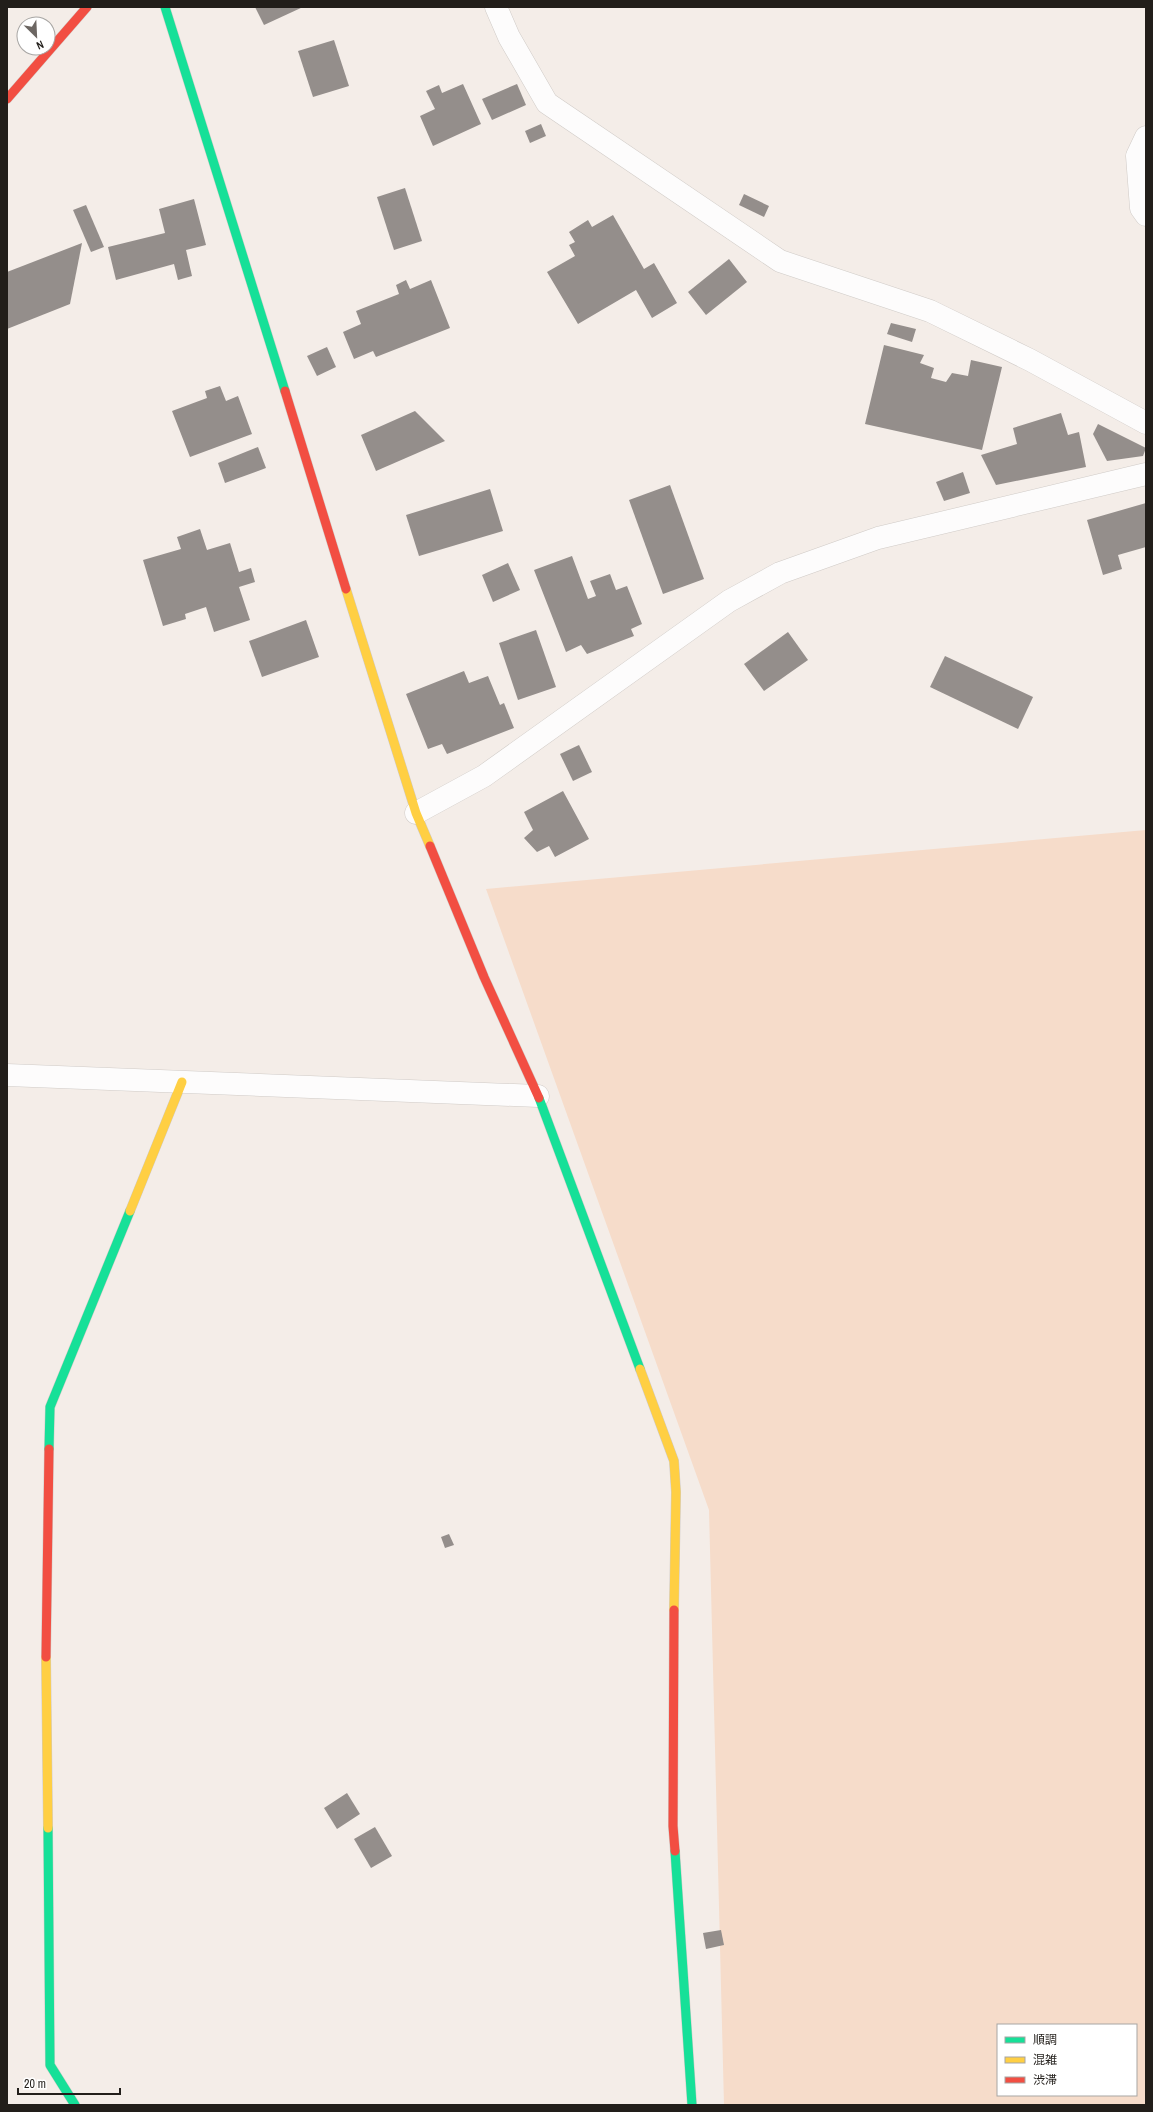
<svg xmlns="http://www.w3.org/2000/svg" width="1153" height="2112" font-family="'Archivo Narrow','Noto Sans JP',sans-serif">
	<rect width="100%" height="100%" fill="#f4ede8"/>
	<path fill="#f6dcca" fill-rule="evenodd" d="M1146,830V2105H724L709,1510L486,889ZM998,2025H1136V2095H998Z"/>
	<g fill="#948e8b">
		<polygon points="255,7 303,7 264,25"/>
		<polygon points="334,40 349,86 313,97 298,51"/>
		<polygon points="463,84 481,124 433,146 420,116 435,109 426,91 439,85 442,93"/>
		<polygon points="517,84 526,105 492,120 482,99"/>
		<polygon points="541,124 546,136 530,143 525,131"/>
		<polygon points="405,188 422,241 394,250 377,197"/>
		<polygon points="744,194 769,206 764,217 739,205"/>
		<polygon points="194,199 206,245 186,250 192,276 178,280 174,264 116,280 108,247 165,233 159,209"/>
		<polygon points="86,205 104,247 91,252 73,210"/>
		<polygon points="613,215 644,269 654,263 677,303 652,318 636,290 578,324 547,272 575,256 569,245 575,242 569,232 588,220 592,227"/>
		<polygon points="82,243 70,304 7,329 7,272"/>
		<polygon points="729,259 747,282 706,315 688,292"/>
		<polygon points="406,280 410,289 431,280 450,328 376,357 373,351 354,359 343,332 361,324 356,311 399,294 396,285"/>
		<polygon points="891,323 916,329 912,342 887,334"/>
		<polygon points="884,345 924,355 920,363 934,368 931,378 946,382 952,373 968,376 971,360 1002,367 982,450 865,424"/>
		<polygon points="327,347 336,367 317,376 307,356"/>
		<polygon points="220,386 226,401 238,396 252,434 190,457 172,411 207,398 205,391"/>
		<polygon points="415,411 445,441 376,471 361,435"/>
		<polygon points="1061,413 1068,435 1079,432 1086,467 996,485 981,455 1017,444 1013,428"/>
		<polygon points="1098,424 1146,448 1143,456 1107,461 1093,434"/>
		<polygon points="258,447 266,468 225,483 218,463"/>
		<polygon points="963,472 970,493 944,501 936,482"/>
		<polygon points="670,485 704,579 663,594 629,500"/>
		<polygon points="490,489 503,531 419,556 406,515"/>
		<polygon points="1146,503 1146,547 1118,555 1122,569 1103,575 1087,520"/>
		<polygon points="200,529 207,550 230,543 239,572 251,568 255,582 239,587 250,620 214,632 206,607 185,614 186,619 163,626 143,560 181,549 177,537"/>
		<polygon points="572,556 588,599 596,596 590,581 610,574 616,590 627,586 642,624 631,629 634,636 587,654 581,645 566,652 534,570"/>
		<polygon points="508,563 520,590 493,602 482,575"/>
		<polygon points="306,620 319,657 262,677 249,641"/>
		<polygon points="536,630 556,687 518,700 499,643"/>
		<polygon points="788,632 808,660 764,691 744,664"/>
		<polygon points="945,656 1033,697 1018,729 930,687"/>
		<polygon points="464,671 469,683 488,676 500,705 504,703 514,728 447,754 442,744 428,749 406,694"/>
		<polygon points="579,745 592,772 573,781 560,754"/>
		<polygon points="563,791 589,839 555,857 549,846 537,852 524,838 533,830 524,812"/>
		<polygon points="449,1534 454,1545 445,1548 441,1537"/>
		<polygon points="347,1793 360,1814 337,1829 324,1808"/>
		<polygon points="375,1827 392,1856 371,1868 354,1839"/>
		<polygon points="721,1930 724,1945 706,1949 703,1933"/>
	</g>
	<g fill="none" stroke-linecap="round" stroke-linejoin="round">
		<g stroke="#d0cbc7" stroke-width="23">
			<g id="street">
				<polyline points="496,7 509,37 547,103 780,261 930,311 1030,360 1146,423"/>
				<polyline points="1146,137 1137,156 1141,208 1146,215"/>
				<polyline points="416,813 484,776 729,601 780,573 878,538 1146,474"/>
				<polyline points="7,1075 538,1096"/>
			</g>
		</g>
		<g stroke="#d0cbc7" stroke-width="10">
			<g id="fast">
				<polyline points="165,7 285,391"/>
				<polyline points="539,1098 640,1369"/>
				<polyline points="49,1449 50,1407 130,1211"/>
				<polyline points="48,1828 50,2065 75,2105"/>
				<polyline points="675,1851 692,2105"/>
			</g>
		</g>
		<g stroke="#d0cbc7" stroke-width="10">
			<g id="slow">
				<polyline points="346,589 416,813 430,846"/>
				<polyline points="130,1211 182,1082"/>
				<polyline points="640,1369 674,1461 676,1492 674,1610"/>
				<polyline points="46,1657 48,1828"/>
			</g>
		</g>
		<g stroke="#d0cbc7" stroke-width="10">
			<g id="jam">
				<polyline points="7,99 87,7"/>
				<polyline points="285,391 346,589"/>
				<polyline points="430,846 484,977 539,1098"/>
				<polyline points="674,1610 673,1826 675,1851"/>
				<polyline points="46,1657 49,1449"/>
			</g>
		</g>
		<use href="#street" stroke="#fdfcfc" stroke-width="22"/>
		<use href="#fast" stroke="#16e098" stroke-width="9"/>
		<use href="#slow" stroke="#ffcf43" stroke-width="9"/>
		<use href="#jam" stroke="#f24e42" stroke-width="9"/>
	</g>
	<rect width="1153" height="2112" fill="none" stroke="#221e1a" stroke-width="16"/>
	<rect x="997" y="2024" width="140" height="72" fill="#ffffff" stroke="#a7a5a3"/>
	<rect x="1005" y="2037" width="20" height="6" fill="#16e098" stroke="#a7a5a3"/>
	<text x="1033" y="2044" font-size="12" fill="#221e1a">順調</text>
	<rect x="1005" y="2057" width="20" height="6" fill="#ffcf43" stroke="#a7a5a3"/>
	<text x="1033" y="2064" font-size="12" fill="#221e1a">混雑</text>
	<rect x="1005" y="2077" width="20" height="6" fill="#f24e42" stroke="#a7a5a3"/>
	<text x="1033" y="2084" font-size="12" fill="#221e1a">渋滞</text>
	<g transform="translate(36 36) rotate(156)"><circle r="19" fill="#ffffff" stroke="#a7a5a3"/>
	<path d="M0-3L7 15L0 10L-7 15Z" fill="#6c6662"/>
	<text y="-6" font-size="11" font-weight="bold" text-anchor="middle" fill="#221e1a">N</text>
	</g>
	<path d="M18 2088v6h102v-6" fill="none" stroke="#221e1a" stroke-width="2"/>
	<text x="24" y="2088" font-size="12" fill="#221e1a" stroke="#ffffff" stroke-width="3" paint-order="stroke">20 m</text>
</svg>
